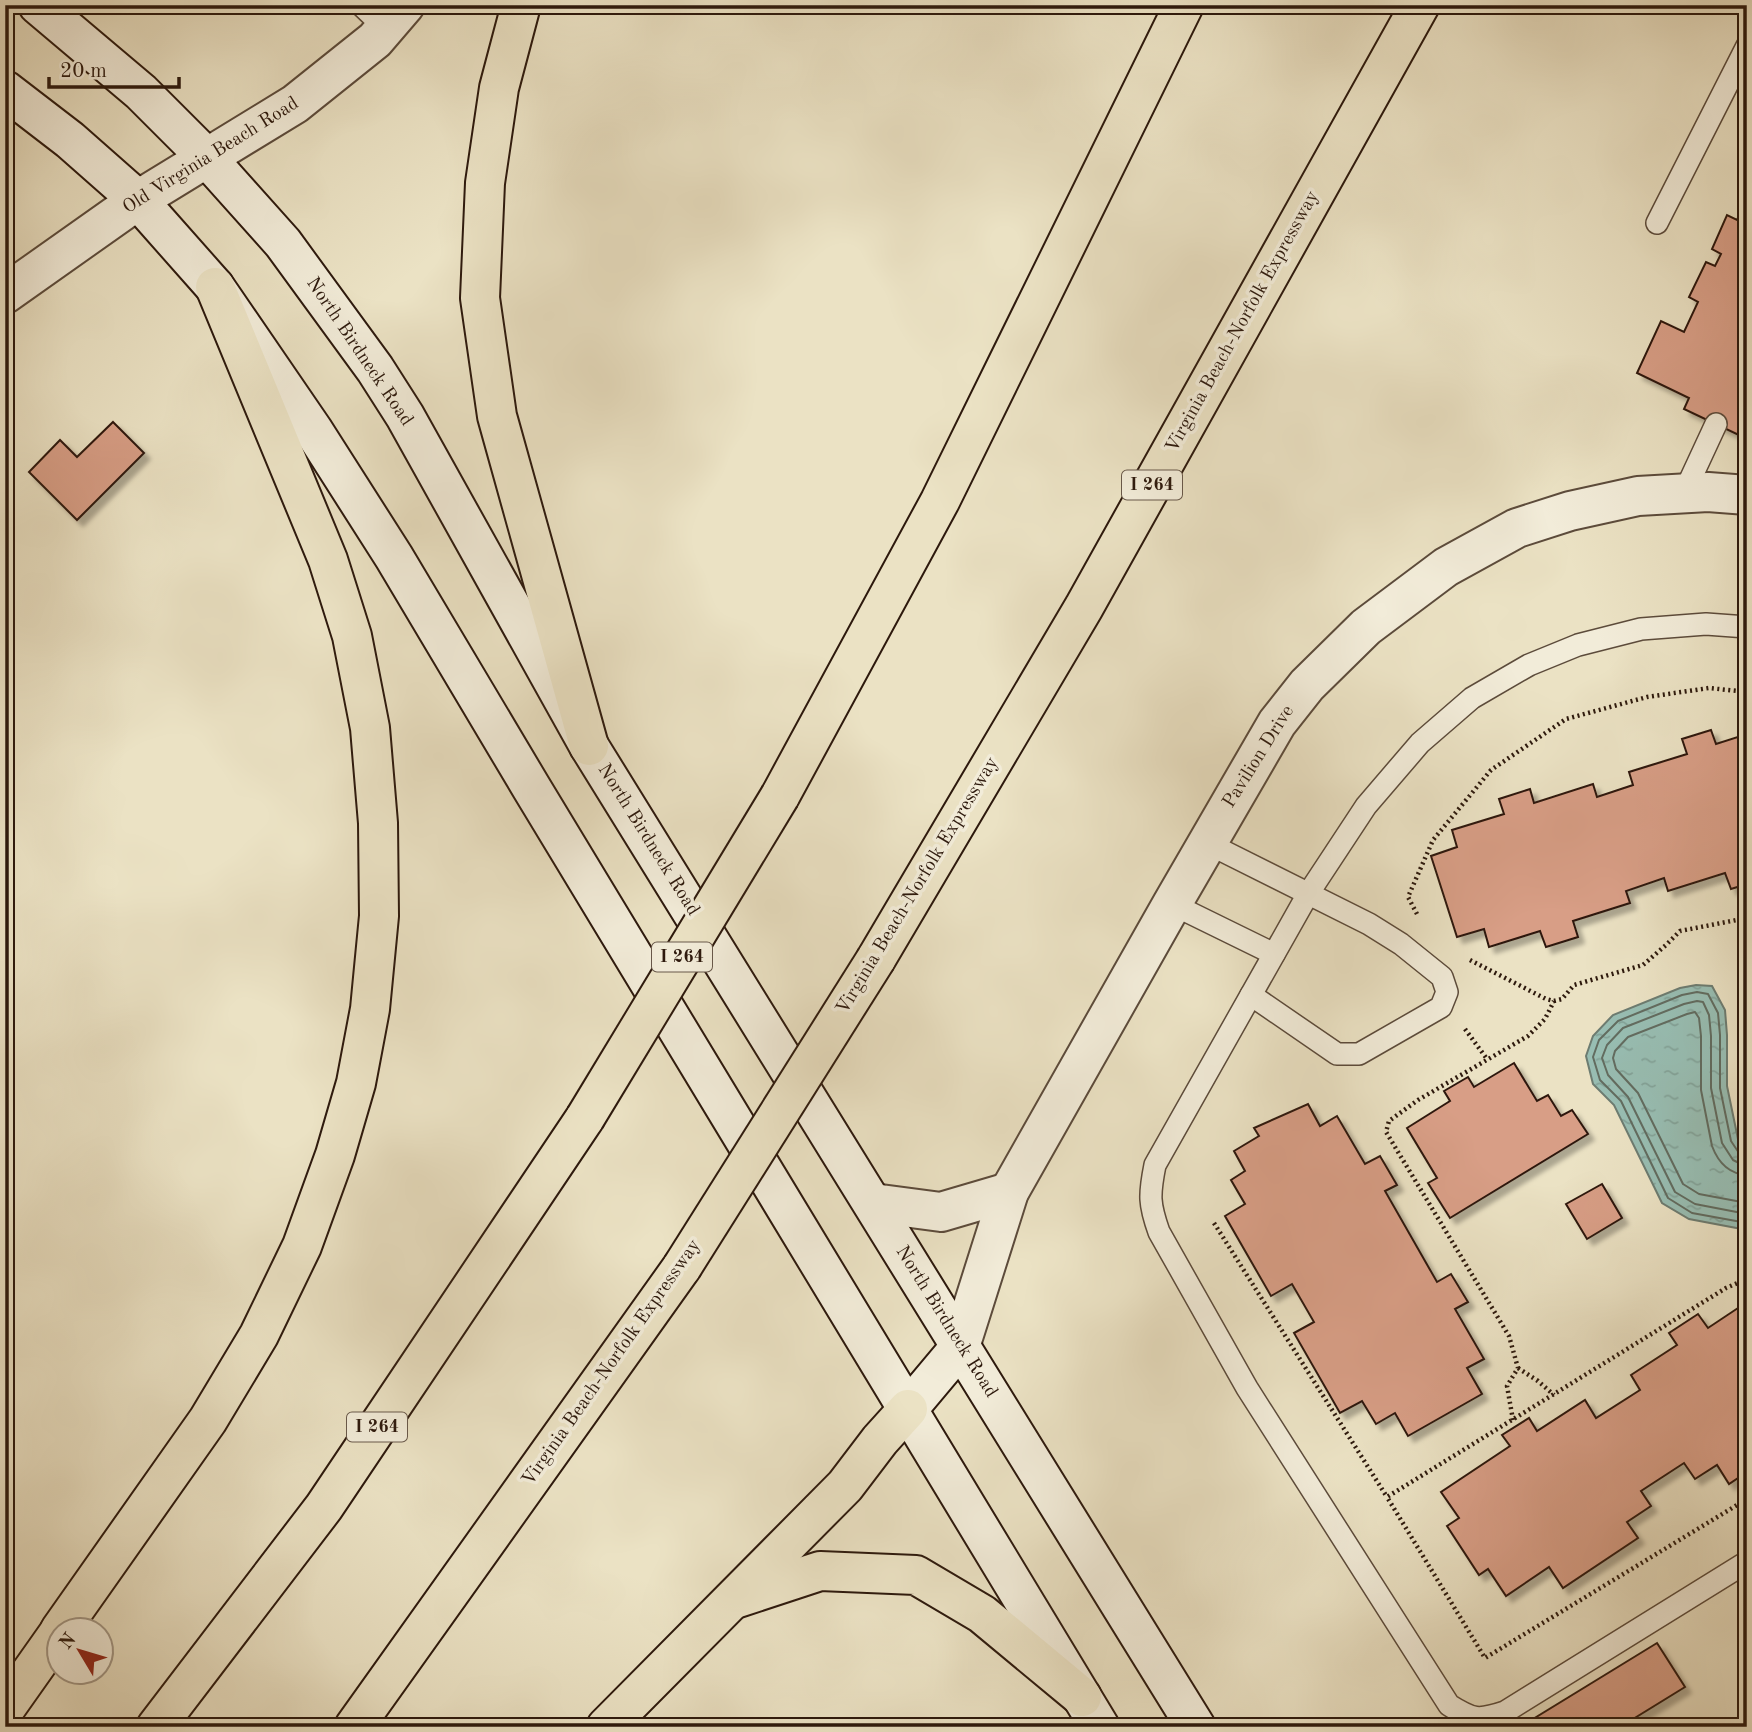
<svg xmlns="http://www.w3.org/2000/svg" width="1752" height="1732" font-family="'Old Standard TT',serif">
	<defs>
		<pattern id="water-ripples" width="26" height="14" patternUnits="userSpaceOnUse" patternTransform="scale(1.75)"><rect width="26" height="14" fill="#98beb3"/><path d="M2 4q2-2 4 0t4 0M15 11q2-2 4 0t4 0" fill="none" stroke="#83a399"/></pattern>
		<filter id="shadow"><feDropShadow dx="6" dy="6" stdDeviation="2" flood-color="#0004"/></filter>
	</defs>
	<rect width="100%" height="100%" fill="#ebe2c4"/>
	<filter id="stains"><feTurbulence type="fractalNoise" baseFrequency=".00286" numOctaves="4"/><feColorMatrix values="0 0 0 0 .2 0 0 0 0 .09 0 0 0 0 .02 0 0 0 .5 -.17"/></filter>
	<radialGradient id="worn" r=".72"><stop offset=".6" stop-color="#630" stop-opacity="0"/><stop offset="1" stop-color="#630" stop-opacity=".3"/></radialGradient>
	<polygon fill="url(#water-ripples)" stroke="#6d7c71" stroke-width="2" points="1696,985 1712,986 1725,1010 1727,1035 1727,1086 1738,1139 1747,1153 1747,1230 1689,1219 1662,1203 1614,1105 1593,1084 1586,1056 1593,1036 1613,1015 1680,988"/>
	<g fill="none" stroke-linecap="round" stroke-linejoin="round">
		<g stroke="#626c60" stroke-width="2">
			<polyline points="1747,1155 1739,1153 1731,1141 1720,1088 1720,1035 1718,1013 1708,994 1697,992 1682,995 1618,1021 1599,1040 1593,1057 1600,1080 1621,1101 1668,1198 1692,1213 1747,1223"/>
			<polyline points="1747,1164 1739,1163 1733,1160 1722,1143 1711,1088 1711,1036 1709,1015 1703,1002 1697,1001 1684,1004 1623,1028 1607,1045 1602,1058 1608,1075 1628,1097 1675,1192 1695,1204 1747,1214"/>
			<path d="M1747,1175C1729,1174 1718,1162 1712,1146L1701,1090V1036L1699,1018L1695,1012L1687,1014L1628,1037L1615,1051L1613,1058L1616,1069L1638,1093L1683,1184L1699,1194L1747,1203"/>
		</g>
	</g>
	<g fill="#d89e86" stroke="#2d190d" stroke-width="2" filter="url(#shadow)">
		<polygon points="1747,199 1747,431 1743,437 1684,409 1689,398 1637,373 1661,321 1684,332 1698,302 1689,297 1706,262 1715,266 1721,254 1712,249 1727,215 1737,220"/>
		<polygon points="113,422 144,453 77,520 29,472 60,440 77,457"/>
		<polygon points="1711,730 1716,744 1747,734 1747,884 1731,889 1725,873 1668,891 1664,878 1626,891 1630,903 1573,921 1578,937 1546,947 1540,931 1489,947 1484,929 1457,937 1431,856 1457,847 1452,830 1504,814 1499,799 1530,789 1534,803 1593,784 1597,797 1633,785 1629,772 1687,754 1682,739"/>
		<polygon points="1514,1063 1537,1101 1548,1095 1561,1116 1572,1110 1588,1134 1450,1218 1428,1183 1437,1178 1407,1128 1450,1101 1444,1091 1468,1077 1474,1087"/>
		<polygon points="1308,1104 1320,1126 1337,1116 1365,1164 1380,1156 1397,1185 1385,1191 1437,1282 1451,1274 1468,1302 1455,1309 1484,1359 1467,1368 1482,1394 1408,1436 1395,1413 1376,1424 1362,1401 1340,1413 1294,1333 1314,1322 1292,1284 1271,1296 1225,1216 1245,1204 1231,1180 1245,1171 1234,1151 1259,1136 1254,1128"/>
		<polygon points="1602,1184 1622,1218 1587,1239 1566,1204"/>
		<polygon points="1747,1302 1747,1472 1729,1484 1717,1465 1695,1479 1684,1463 1641,1491 1651,1506 1627,1522 1638,1538 1563,1588 1549,1567 1506,1596 1488,1569 1479,1575 1447,1526 1459,1518 1441,1492 1510,1446 1502,1435 1529,1418 1537,1431 1585,1400 1596,1418 1640,1390 1631,1375 1677,1345 1669,1333 1698,1314 1708,1328"/>
		<polygon points="1657,1643 1685,1687 1620,1727 1520,1727"/>
	</g>
	<g fill="none" stroke-linecap="round" stroke-linejoin="round">
		<g stroke="#5c4b3b" stroke-width="24">
			<g id="service">
				<polyline points="361,5 386,29"/>
				<polyline points="1657,223 1747,46"/>
				<polyline points="1684,493 1716,424"/>
				<path d="M1747,627L1706,624L1641,629L1578,645L1529,665L1472,698L1420,743L1366,806L1308,894L1155,1165C1149,1195 1149,1204 1159,1232L1247,1388L1449,1705C1473,1720 1478,1721 1505,1712L1742,1565L1747,1564"/>
				<polyline points="1207,843 1369,924 1401,944 1442,977 1447,992 1441,1007 1359,1054 1337,1054 1251,995"/>
				<polyline points="1172,904 1274,954"/>
			</g>
		</g>
		<g stroke="#5c4b3b" stroke-width="42">
			<g id="minor">
				<polyline points="5,294 138,200 295,104 375,40 405,5"/>
				<polyline points="873,1203 941,1212 1009,1192"/>
				<polyline points="960,1347 1009,1192 1172,904 1277,723 1307,685 1366,627 1446,567 1517,528 1570,511 1638,496 1708,492 1747,495"/>
			</g>
		</g>
		<g stroke="#2d190d" stroke-width="42">
			<g id="secondary">
				<polyline points="38,5 141,92 207,158 283,243 375,369 405,416 589,746 1196,1727"/>
				<polyline points="5,90 70,140 138,200 215,287 313,430 394,557 531,787 1100,1727"/>
				<polyline points="908,1409 960,1347"/>
			</g>
		</g>
		<g stroke="#2d190d" stroke-width="42">
			<g id="motorway">
				<polyline points="521,5 499,88 485,183 480,298 497,416 589,746"/>
				<polyline points="780,796 940,501 1184,5"/>
				<polyline points="876,959 1084,607 1420,5"/>
				<polyline points="738,1598 820,1571 916,1575 982,1614 1082,1697"/>
				<polyline points="60,1630 208,1420 259,1335 302,1246 335,1155 356,1083 370,1009 379,916 378,823 370,728 352,636 328,560 215,287"/>
				<polyline points="5,1709 60,1631"/>
				<polyline points="156,1727 324,1507 585,1118"/>
				<polyline points="354,1727 682,1267"/>
				<polyline points="606,1727 845,1486 880,1440 908,1409"/>
			</g>
		</g>
		<g stroke="#2d190d" stroke-width="4.5" stroke-dasharray="2 3.5" stroke-linecap="butt">
			<polyline points="1417,914 1408,897 1433,840 1491,770 1566,719 1647,697 1709,688 1747,692"/>
			<polyline points="1470,960 1546,999 1554,1001 1562,999 1574,985 1643,965 1666,945 1680,931 1747,918"/>
			<polyline points="1465,1029 1487,1059"/>
			<polyline points="1214,1223 1387,1497"/>
			<polyline points="1747,1279 1726,1288 1387,1497 1485,1658 1747,1499"/>
			<polyline points="1518,1368 1538,1381 1554,1395"/>
			<polyline points="1513,1420 1507,1386 1518,1368 1509,1336 1386,1132 1389,1121 1418,1100 1528,1036 1545,1019 1554,1001"/>
		</g>
		<use href="#service" stroke="#f2ecd9" stroke-width="21"/>
		<use href="#minor" stroke="#f2ecd9" stroke-width="38"/>
		<use href="#secondary" stroke="#f2ecd9" stroke-width="38"/>
		<use href="#motorway" stroke="#ebe2c4" stroke-width="38"/>
		<g stroke="#2d190d" stroke-width="42" stroke-linecap="butt">
			<g id="motorway-bridge">
				<polyline points="585,1118 780,796"/>
				<polyline points="682,1267 876,959"/>
			</g>
		</g>
		<use href="#motorway-bridge" stroke="#ebe2c4" stroke-width="38"/>
	</g>
	<g text-anchor="middle" dominant-baseline="central" stroke-width="7" stroke-linejoin="round" paint-order="stroke">
		<g fill="#f2ecd9" stroke="#68584a" stroke-width="2">
			<rect x="1122" y="470.5" width="60" height="29" rx="5"/>
			<rect x="652" y="942.5" width="60" height="29" rx="5"/>
			<rect x="347" y="1412.5" width="60" height="29" rx="5"/>
		</g>
		<g font-size="18" font-weight="bold" fill="#2d190d">
			<text x="1152" y="485">I 264</text>
			<text x="682" y="957">I 264</text>
			<text x="377" y="1427">I 264</text>
		</g>
		<g font-size="19" fill="#2d190d" stroke="#f2ecd9">
			<text transform="translate(211 156) rotate(-32)">Old Virginia Beach Road</text>
			<text transform="translate(1243 322) rotate(-61)">Virginia Beach-Norfolk Expressway</text>
			<text transform="translate(359 352) rotate(56)">North Birdneck Road</text>
			<text transform="translate(1259 757) rotate(-58)">Pavilion Drive</text>
			<text transform="translate(648 840) rotate(58)">North Birdneck Road</text>
			<text transform="translate(918 886) rotate(-59)">Virginia Beach-Norfolk Expressway</text>
			<text transform="translate(946 1322) rotate(58)">North Birdneck Road</text>
			<text transform="translate(612 1363) rotate(-55)">Virginia Beach-Norfolk Expressway</text>
		</g>
	</g>
	<rect width="1752" height="1732" fill="none" stroke="#ebe2c4" stroke-width="28"/>
	<rect x="7" y="7" width="1738" height="1718" fill="none" stroke="#2d190d" stroke-width="3.5"/>
	<rect x="14" y="14" width="1724" height="1704" fill="none" stroke="#2d190d" stroke-width="2"/>
	<g transform="translate(80 1651) rotate(308)"><circle r="33" fill="#f2ecd9" stroke="#a39887" stroke-width="2"/>
	<path d="M0-5L12 26L0 18L-12 26Z" fill="#8f2418"/>
	<text y="-10" font-size="19" font-weight="bold" text-anchor="middle" fill="#2d190d">N</text>
	</g>
	<path d="M49 77v10h130v-10" fill="none" stroke="#2d190d" stroke-width="3.5"/>
	<text x="60" y="77" font-size="21" fill="#2d190d" stroke="#f2ecd9" stroke-width="5" paint-order="stroke">20 m</text>
	<rect width="100%" height="100%" filter="url(#stains)"/>
	<rect width="100%" height="100%" fill="url(#worn)"/>
</svg>
